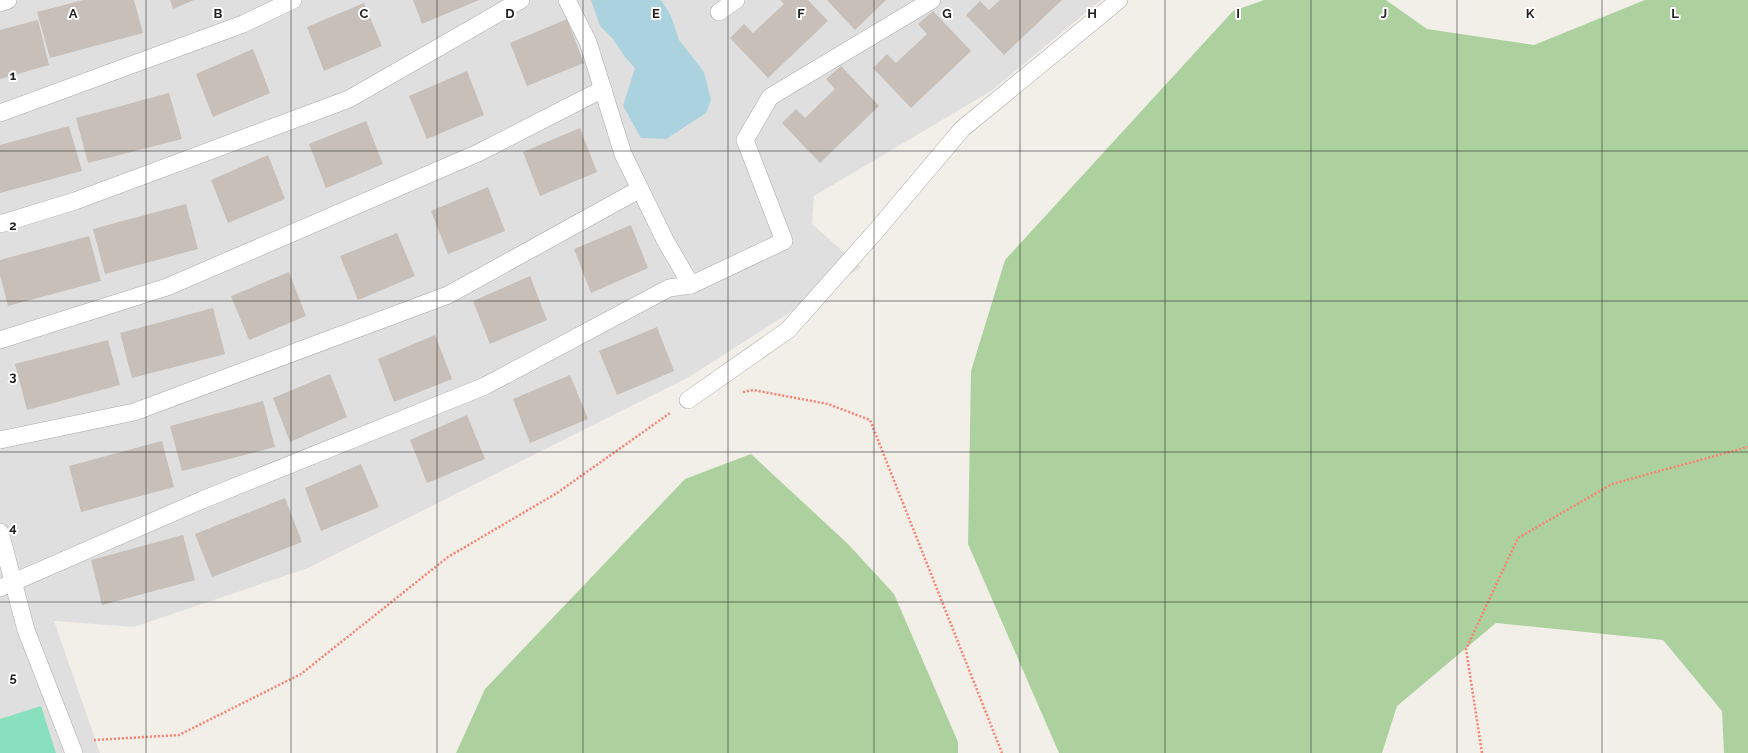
<svg xmlns="http://www.w3.org/2000/svg" width="1748" height="753" font-family="Raleway,sans-serif">
	<rect width="100%" height="100%" fill="#f2efe9"/>
	<polygon fill="#e0dfdf" points="0,0 1101,0 991,91 814,196 812,224 861,267 689,377 308,568 134,627 54,621 100,753 0,753"/>
	<g fill="#add19e">
		<polygon points="1264,0 1386,0 1427,29 1534,45 1645,0 1748,0 1748,753 1724,753 1722,711 1663,640 1496,623 1397,706 1382,753 1059,753 968,544 971,371 1005,260 1233,11"/>
		<polygon points="751,454 848,544 894,594 958,742 958,753 456,753 485,689 685,479"/>
	</g>
	<polygon fill="#88e0be" points="41,706 56,753 0,753 0,719"/>
	<polygon fill="#aad3df" points="591,0 661,0 671,16 679,40 704,72 711,100 706,113 666,139 641,138 623,106 635,68 625,57 613,39 600,26"/>
	<g fill="#c7bfb8">
		<polygon points="83,0 134,0 143,33 50,58 37,12"/>
		<polygon points="170,0 194,0 173,9"/>
		<polygon points="413,0 479,0 422,24"/>
		<polygon points="780,0 808,0 828,21 768,78 730,38 744,24 753,33 784,4"/>
		<polygon points="827,0 886,0 855,30"/>
		<polygon points="1000,0 1062,0 1004,55 966,15 980,1 989,10"/>
		<polygon points="364,3 382,46 324,71 307,27"/>
		<polygon points="933,11 971,51 911,108 873,68 887,54 896,63 927,34 918,24"/>
		<polygon points="567,19 584,63 527,86 510,43"/>
		<polygon points="38,20 49,65 0,79 0,30"/>
		<polygon points="253,49 270,93 213,117 196,74"/>
		<polygon points="841,66 879,106 820,163 782,123 796,109 805,118 835,89 826,79"/>
		<polygon points="467,71 484,115 427,139 409,96"/>
		<polygon points="169,93 182,139 88,163 76,118"/>
		<polygon points="366,121 383,164 326,188 309,144"/>
		<polygon points="69,126 82,171 0,193 0,145"/>
		<polygon points="580,128 597,172 540,196 523,152"/>
		<polygon points="268,155 285,199 228,223 211,180"/>
		<polygon points="488,187 505,231 448,254 431,211"/>
		<polygon points="186,204 198,249 105,274 93,229"/>
		<polygon points="631,225 648,268 591,293 574,249"/>
		<polygon points="397,233 415,276 358,300 340,256"/>
		<polygon points="89,236 101,281 8,306 0,275 0,260"/>
		<polygon points="289,272 306,316 249,340 231,296"/>
		<polygon points="530,276 547,320 490,344 473,301"/>
		<polygon points="213,308 225,354 132,378 120,333"/>
		<polygon points="657,327 674,371 617,395 599,351"/>
		<polygon points="435,335 452,379 394,402 378,359"/>
		<polygon points="108,340 120,385 27,410 15,364"/>
		<polygon points="330,374 347,417 290,442 273,398"/>
		<polygon points="570,375 588,419 530,443 513,399"/>
		<polygon points="263,401 275,447 182,471 170,426"/>
		<polygon points="467,415 485,459 427,483 410,440"/>
		<polygon points="162,441 174,487 81,512 69,466"/>
		<polygon points="361,464 379,507 321,531 305,488"/>
		<polygon points="285,498 302,542 212,577 195,534"/>
		<polygon points="183,535 195,580 102,605 91,560"/>
	</g>
	<g fill="none" stroke-linecap="round" stroke-linejoin="round">
		<g stroke="#a9a9a9" stroke-width="18">
			<g id="service">
				<polyline points="567,0 588,42 623,154 665,240 691,285 784,241 745,140 770,97 932,0"/>
				<polyline points="0,3 8,0"/>
				<polyline points="719,12 736,0"/>
				<polyline points="0,113 243,24 293,0"/>
				<polyline points="0,224 75,201 349,99 521,0"/>
				<polyline points="0,340 167,287 478,153 603,89"/>
				<polyline points="688,400 788,330 876,231 962,129 1119,0"/>
				<polyline points="0,440 134,412 448,295 640,189"/>
				<polyline points="0,532 26,630 74,753"/>
				<polyline points="0,588 202,500 485,386 669,288 691,285"/>
			</g>
		</g>
		<g stroke="#fa8072" stroke-width="2.5" stroke-dasharray="2 2" stroke-linecap="butt">
			<polyline points="743,392 753,390 828,404 870,420 1002,753"/>
			<polyline points="94,740 179,735 301,674 448,557 557,493 670,413"/>
			<polyline points="1482,753 1466,649 1518,538 1612,484 1748,447"/>
		</g>
		<use href="#service" stroke="#fff" stroke-width="17"/>
	</g>
	<path fill="none" stroke="#222" stroke-width="1" stroke-opacity="0.55" d="M146,0V753M291,0V753M437,0V753M583,0V753M728,0V753M874,0V753M1020,0V753M1165,0V753M1311,0V753M1457,0V753M1602,0V753M0,151H1748M0,301H1748M0,452H1748M0,602H1748"/>
	<g font-size="13" text-anchor="middle" font-weight="bold" fill="#222" stroke="#fff" stroke-width="4" stroke-linejoin="round" paint-order="stroke">
		<text x="73" y="18">A</text>
		<text x="218" y="18">B</text>
		<text x="364" y="18">C</text>
		<text x="510" y="18">D</text>
		<text x="656" y="18">E</text>
		<text x="801" y="18">F</text>
		<text x="947" y="18">G</text>
		<text x="1092" y="18">H</text>
		<text x="1238" y="18">I</text>
		<text x="1384" y="18">J</text>
		<text x="1530" y="18">K</text>
		<text x="1675" y="18">L</text>
		<text x="13" y="80">1</text>
		<text x="13" y="230">2</text>
		<text x="13" y="381">3</text>
		<text x="13" y="532">4</text>
		<text x="13" y="682">5</text>
	</g>
</svg>
